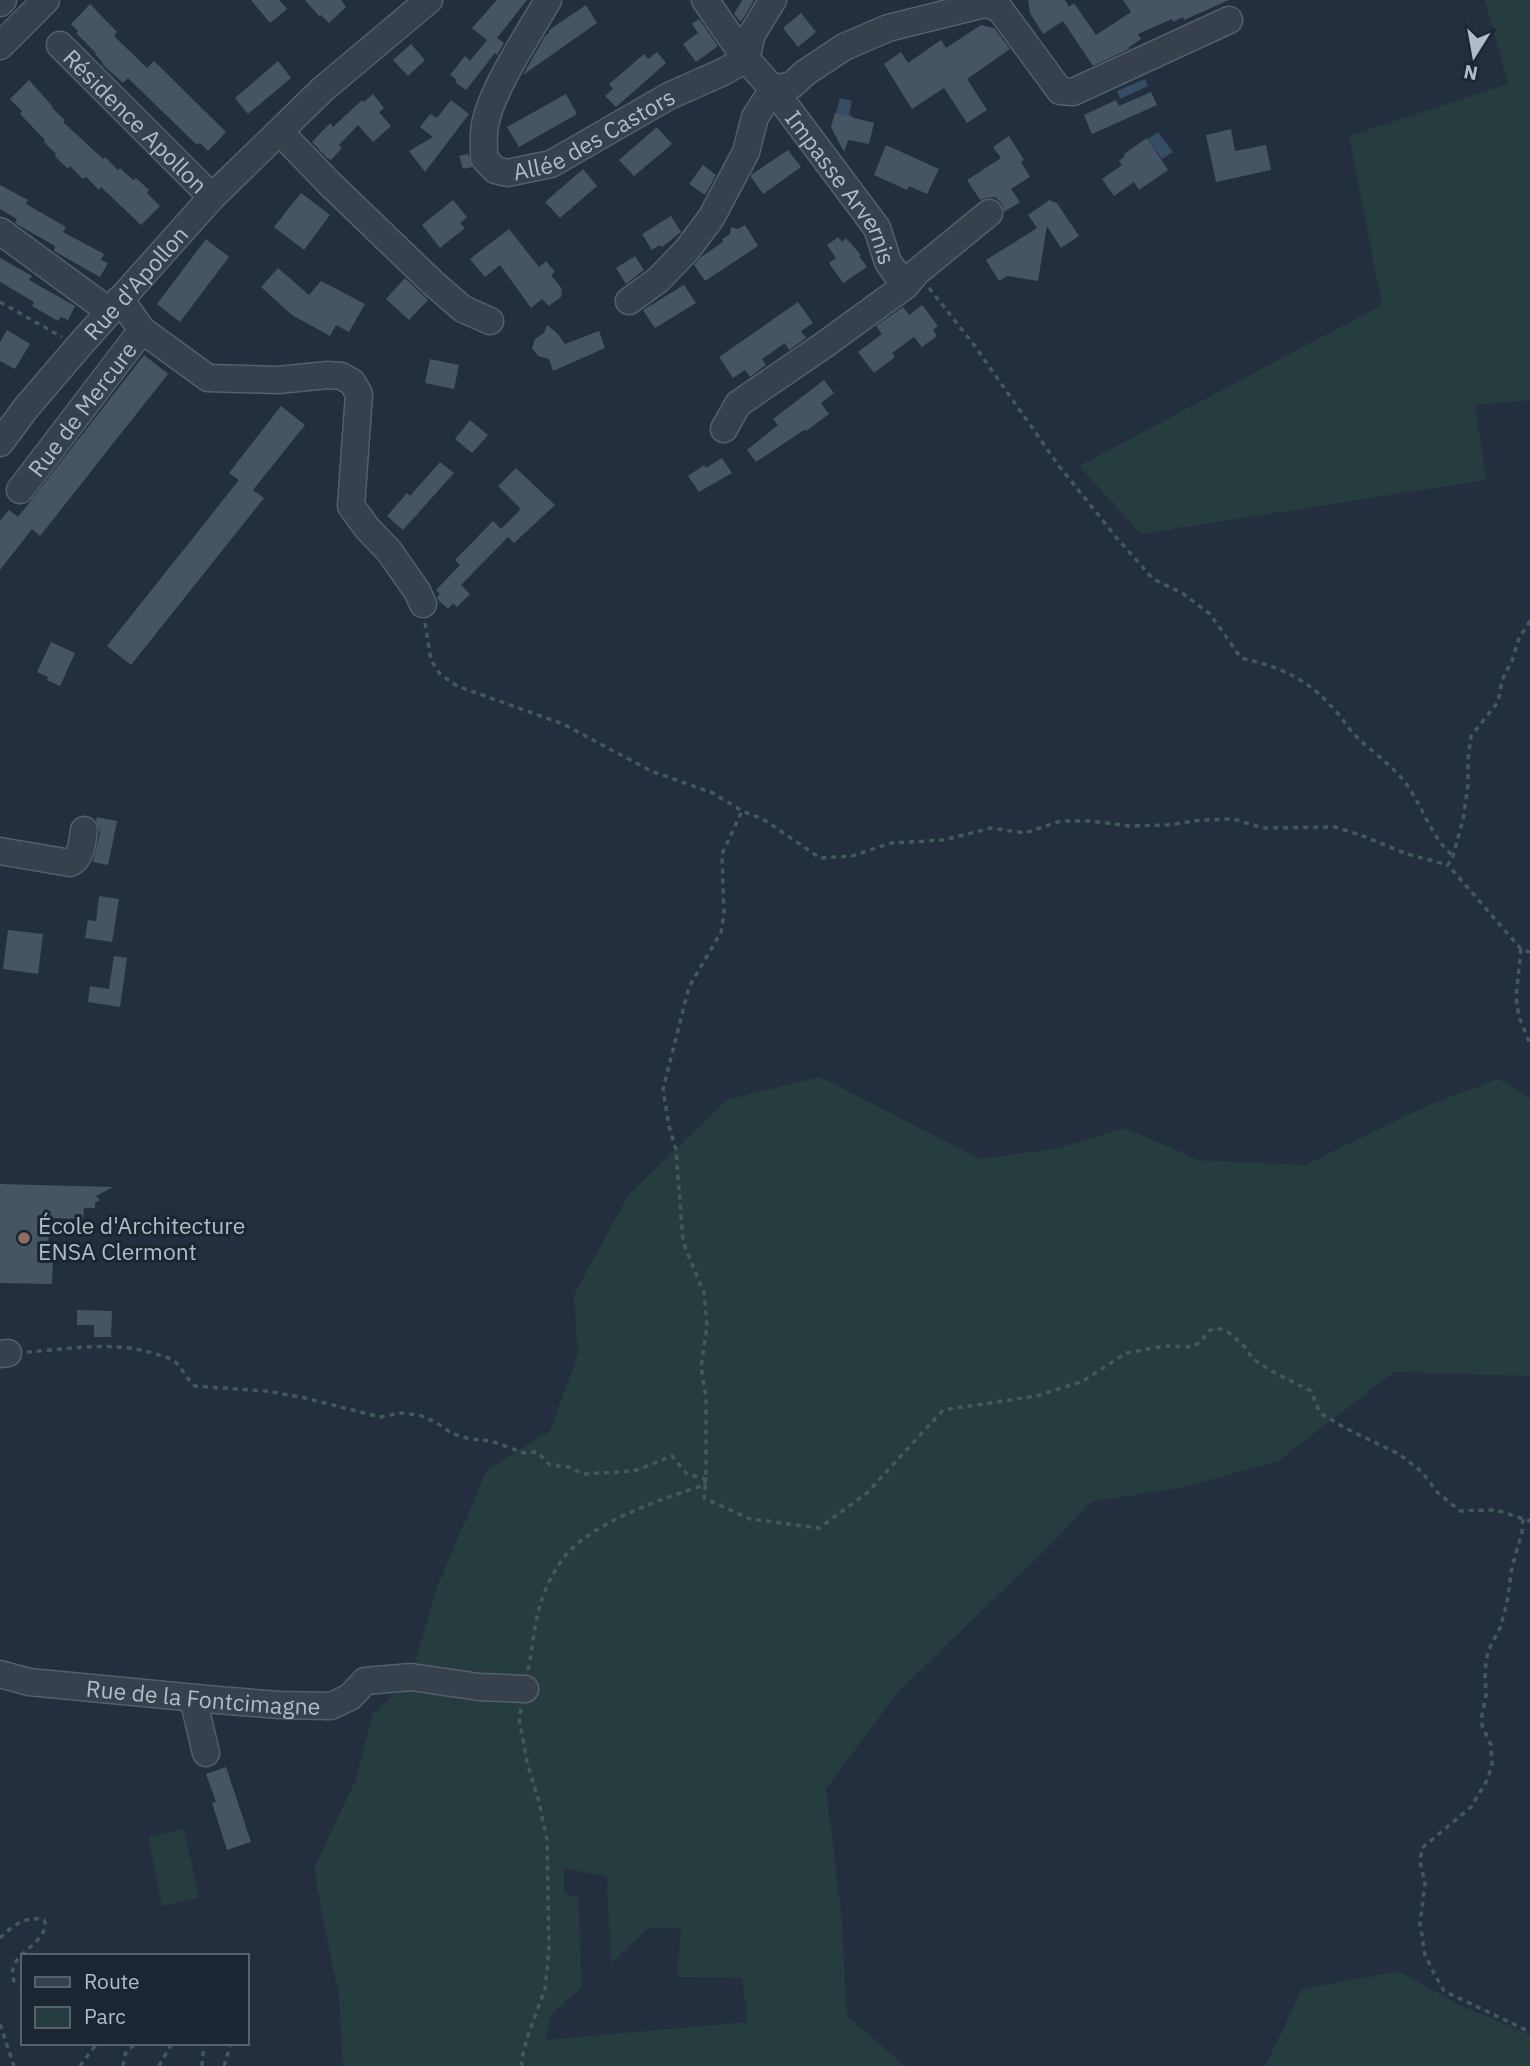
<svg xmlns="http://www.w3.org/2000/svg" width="1530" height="2066" font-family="'IBM Plex Sans',sans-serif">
	<rect width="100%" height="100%" fill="#232f3e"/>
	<g fill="#253d3f" fill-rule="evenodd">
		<polygon points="1485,0 1530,0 1530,400 1475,405 1486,480 1141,534 1079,466 1382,305 1349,136 1508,84"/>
		<path d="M820,1077L980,1159L1059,1148L1125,1128L1198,1160L1305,1165L1429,1105L1498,1079L1530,1098V1376L1394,1372L1278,1461L1184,1487L1091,1502L1047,1548L897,1693L826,1789L841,1912L847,2016L905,2066H343L339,1995L326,1934L314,1868L355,1782L373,1714L411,1677L438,1584L487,1470L550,1431L578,1355L574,1295L629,1194L727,1100ZM564,1868L607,1877L611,1963L649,1928H681L677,1977L742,1978L748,2022L545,2040L552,2014L582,1986L578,1898L564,1893Z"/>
		<polygon points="184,1829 199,1898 162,1906 148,1837"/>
		<polygon points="1399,1971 1457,2004 1530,2035 1530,2066 1265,2066 1302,1989"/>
	</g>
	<g fill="#354c65">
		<polygon points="1145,79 1148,86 1120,99 1117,91"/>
		<polygon points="840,98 852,101 849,115 852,116 851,121 833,123"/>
		<polygon points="1158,132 1173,152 1162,159 1148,139"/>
	</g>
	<g fill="#465564">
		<polygon points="251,0 279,0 287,9 270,23"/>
		<polygon points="305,0 341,0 346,7 329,23 321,15 319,16"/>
		<polygon points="497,0 527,0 497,38 504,43 497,55 495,53 466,90 455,82 457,80 450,75 465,56 470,61 487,40 472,28"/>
		<polygon points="742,0 754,0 741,22 734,14"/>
		<polygon points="1028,0 1065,0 1069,7 1074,3 1096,35 1131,12 1123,0 1229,0 1184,20 1183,17 1173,22 1172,19 1138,34 1141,39 1128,48 1129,49 1093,66 1063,21 1043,34 1030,13"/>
		<polygon points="90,4 117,32 114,36 147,68 154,61 226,132 208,151 200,143 197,145 128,78 123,83 102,64 103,63 95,54 96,53 76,33 78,31 71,24"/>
		<polygon points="586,5 597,23 523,75 545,36 549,33 549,30"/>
		<polygon points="801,13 816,32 798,47 783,28"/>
		<polygon points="699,19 718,46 696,62 683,44 698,33 692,24"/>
		<polygon points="981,25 994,28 1010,49 967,79 987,110 967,123 944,88 912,109 884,64 901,52 908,63 941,40 946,48"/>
		<polygon points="411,44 425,60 408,76 393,60"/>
		<polygon points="657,52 666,63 616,107 605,96 613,89 609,84 644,54 648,59"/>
		<polygon points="278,61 291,78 248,114 235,98"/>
		<polygon points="29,80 53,107 52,108 65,120 63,122 103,159 105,157 118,170 120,168 133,180 136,178 149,190 147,193 160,206 141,225 101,187 99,190 86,177 83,179 70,166 68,169 55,156 56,154 44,142 45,140 20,114 22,111 10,99"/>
		<polygon points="1151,92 1157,105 1092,134 1084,115 1116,100 1119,106"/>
		<polygon points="373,94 384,108 379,112 391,126 373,142 358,125 339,145 342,148 331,160 327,158 312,142 330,123 333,127 362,100 364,102"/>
		<polygon points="566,94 577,114 519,147 507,127"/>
		<polygon points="451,100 469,114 425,172 409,151 433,137 420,127 430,114 437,118"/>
		<polygon points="835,113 874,123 869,144 848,140 844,152 831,127"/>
		<polygon points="657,127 672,144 634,176 619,160"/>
		<polygon points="1231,129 1235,151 1266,145 1271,170 1216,182 1206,135"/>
		<polygon points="1009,136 1024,160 1021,162 1030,177 1011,189 1020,202 1004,212 1002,204 995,197 986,198 980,200 967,180 1001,158 993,147"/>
		<polygon points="1147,138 1168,170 1139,190 1134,182 1114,196 1102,179 1122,165 1119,161 1125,156 1124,154"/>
		<polygon points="886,145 939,169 927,194 909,186 907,190 874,175"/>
		<polygon points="788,150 801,167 763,194 751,177 751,175"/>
		<polygon points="468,154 472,167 463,169 459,156"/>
		<polygon points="703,165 716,175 705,195 689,184"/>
		<polygon points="583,169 597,186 560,218 545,202"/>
		<polygon points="0,185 28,200 26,204 66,227 63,232 104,254 101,260 108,263 100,277 54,251 55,246 18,225 15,223 17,219 0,209"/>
		<polygon points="301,193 330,215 304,250 274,227"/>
		<polygon points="1051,199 1051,201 1057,203 1079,236 1061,248 1047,226 1038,281 1007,276 999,281 986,260 1037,228 1028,215"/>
		<polygon points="453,200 467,217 460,223 465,228 440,248 422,225"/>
		<polygon points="671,216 681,232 662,247 660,245 652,250 642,234"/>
		<polygon points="745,225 758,246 705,281 694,265 701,257 723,242 722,239 730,234 731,227 738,229"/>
		<polygon points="509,229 539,267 546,261 555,272 551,275 562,289 561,297 549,306 542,299 531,308 500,265 485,277 470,259"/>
		<polygon points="838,237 842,242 846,238 861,255 859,256 867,267 843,283 829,263 836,258 827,245"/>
		<polygon points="206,239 229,257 180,322 157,304"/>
		<polygon points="635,256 644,270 626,284 616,268"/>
		<polygon points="0,258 32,276 29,280 75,306 68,320 61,317 58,321 32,306 34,302 0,282"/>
		<polygon points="278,268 309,295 321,281 365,304 349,332 336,325 330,336 292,315 261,287"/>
		<polygon points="405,278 428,300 409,320 386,299"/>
		<polygon points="684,285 696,303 655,328 643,310"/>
		<polygon points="798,302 813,323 801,331 806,338 789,350 785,343 762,359 766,365 750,377 745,370 733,378 719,357"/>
		<polygon points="922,305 938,326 933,330 937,336 922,347 914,337 892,353 895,357 874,373 858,352 882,334 876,326 903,307 909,315"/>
		<polygon points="547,325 557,333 565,344 599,331 605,348 553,371 549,359 538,356 532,348 535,339 544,333"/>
		<polygon points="7,330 30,344 15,369 0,361 0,342"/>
		<polygon points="144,355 168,374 40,536 32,529 0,570 0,521 9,510 18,517"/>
		<polygon points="430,359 459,365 454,389 425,383"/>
		<polygon points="824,380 834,393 821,403 829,414 806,431 804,430 756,462 747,450 778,425 773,419"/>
		<polygon points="281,406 305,425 253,490 264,498 131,665 107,646 239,480 229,473"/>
		<polygon points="470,420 488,435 472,453 455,439"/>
		<polygon points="722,458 732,473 699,492 688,476 704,465 706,468"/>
		<polygon points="440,462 454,473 403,530 387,516 407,493 410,496"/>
		<polygon points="516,468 555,505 514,543 501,530 508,537 461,585 470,594 457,607 453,603 448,609 438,600 437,597 440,594 436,590 460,565 455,560 493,521 501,529 521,509 498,486"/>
		<polygon points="51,642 75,653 60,686 47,680 48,677 37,672"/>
		<polygon points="97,817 117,821 108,865 93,862 100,832 96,821"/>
		<polygon points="99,896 119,899 112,942 85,938 88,920 96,921"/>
		<polygon points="8,930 43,934 38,974 3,969"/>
		<polygon points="114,956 127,958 120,1007 88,1002 90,986 109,989"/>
		<polygon points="0,1184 113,1187 96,1196 100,1200 95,1203 95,1208 84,1208 83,1219 49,1218 48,1257 53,1257 52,1284 0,1283"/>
		<polygon points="77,1310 112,1311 111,1337 94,1337 94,1325 77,1325"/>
		<polygon points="226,1767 251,1842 227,1850 212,1803 216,1802 206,1774"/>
	</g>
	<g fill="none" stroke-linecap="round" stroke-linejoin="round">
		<g stroke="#555f6c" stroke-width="29">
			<g id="minor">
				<path id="s1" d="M548,0C529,34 492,88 485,125C483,136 484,148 484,158L495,170L507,173L551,164L669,96L723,72L746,59L752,34L773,0"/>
				<polyline points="705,0 746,59 773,89 792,85 805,73 844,47 888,28 985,4 999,8 1060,91 1073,92 1229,20"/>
				<polyline points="0,3 3,0"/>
				<path id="s2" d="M60,45L212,197"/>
				<polyline points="0,46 46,0"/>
				<polyline points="280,132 329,183 434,284 463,309 490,321"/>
				<polyline points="0,231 109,311"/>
				<polyline points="120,299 142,330 208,378 278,380 328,375 341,376 352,382 359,394 351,506 367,528 389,551 417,591 423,604"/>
				<path id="s3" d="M629,301L658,280L687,250L711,218L746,152L755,117L773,89L877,228L888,262L905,286"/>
				<polyline points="724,429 738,404 824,345 905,286 917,272 989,213"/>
				<path id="s4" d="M0,443L26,408L79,346L212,197L323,89L429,0"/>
				<path id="s5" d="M20,490L142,330"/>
				<path d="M0,851L70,863C82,858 82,842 84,830"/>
				<polyline points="0,1354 8,1353"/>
				<path id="s6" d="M0,1674L29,1682L217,1700L280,1705L331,1706L350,1697L365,1681L411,1677L479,1687L525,1689"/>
				<polyline points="193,1698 206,1753"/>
			</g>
		</g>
		<g stroke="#435a5c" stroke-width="3.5" stroke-dasharray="5 5" stroke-linecap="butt">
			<path d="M929,288L974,345L1059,466L1116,537L1153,579L1182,593L1210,614L1241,658C1285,668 1311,681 1340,716C1345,722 1348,728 1353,733C1370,751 1393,765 1407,785C1424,809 1431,837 1453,856"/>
			<polyline points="0,302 62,337"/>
			<polyline points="1530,621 1519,638 1512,661 1502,680 1498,702 1471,736 1468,759 1468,785 1463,820 1453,856 1448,865 1521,949 1530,952"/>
			<polyline points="425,623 431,660 440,674 457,686 563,724 651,771 713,793 742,811 763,819 820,858 852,856 891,843 944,840 991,828 1025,833 1061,821 1090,821 1129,826 1167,825 1202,820 1233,819 1263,828 1335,827 1363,836 1407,854 1448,865"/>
			<polyline points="1521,949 1516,997 1519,1017 1530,1044"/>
			<path d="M27,1352C71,1349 117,1340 159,1355C164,1356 170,1358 174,1361C183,1368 185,1378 195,1386L265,1391L301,1397L380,1417L401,1413L419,1415L436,1422L451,1433L470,1439L491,1441L524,1453L537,1452L550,1465L569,1467L584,1474L634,1471L672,1456L687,1474L706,1479L704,1498L750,1519L819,1528L867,1493L943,1410L1037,1396L1083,1381L1126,1353L1165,1346L1192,1347L1202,1341L1208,1331L1217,1328L1228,1332L1244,1346L1253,1359L1275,1373L1311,1391L1320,1413L1345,1428L1399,1454L1422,1472L1437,1492L1460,1511L1496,1510L1530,1521"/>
			<polyline points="1523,1519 1522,1532 1512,1567 1507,1603 1500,1628 1488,1651 1485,1670 1486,1696 1482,1715 1482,1725 1491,1745 1492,1766 1486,1782 1471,1807 1422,1848 1420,1862 1425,1883 1420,1923 1425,1955 1436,1977 1444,1991 1530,2032"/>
			<path d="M528,1670C533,1648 534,1623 541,1602C546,1586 556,1567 566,1555C595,1521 662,1499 704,1485L706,1479V1398L701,1367L707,1327L704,1293L683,1242L676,1150L669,1126L663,1089L689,987L721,932L724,914L722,854L742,811"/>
			<polyline points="521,1709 519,1718 527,1762 539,1802 547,1840 549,1950 545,1989 527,2038 521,2062 523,2066"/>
			<path d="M0,1938C12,1926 26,1915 44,1920L46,1925C39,1951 5,1954 14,1981L23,1984"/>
			<polyline points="0,2024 14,2066"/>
			<polyline points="80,2066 97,2043"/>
			<polyline points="123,2066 126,2051 137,2043"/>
			<polyline points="159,2066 172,2043"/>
			<polyline points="202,2066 204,2043"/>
			<polyline points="224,2066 231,2043"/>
		</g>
		<use href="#minor" stroke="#37414e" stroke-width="26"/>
	</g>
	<circle fill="#8d6e63" stroke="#1c2633" stroke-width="2.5" cx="24" cy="1238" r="7"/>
	<g text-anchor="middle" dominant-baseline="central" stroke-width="6" stroke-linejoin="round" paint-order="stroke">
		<g font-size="23" fill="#b2bcc9" stroke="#1c2633">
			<text stroke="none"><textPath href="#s2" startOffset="107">Résidence Apollon</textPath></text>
			<text stroke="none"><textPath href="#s1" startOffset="298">Allée des Castors</textPath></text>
			<text stroke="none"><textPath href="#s3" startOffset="382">Impasse Arvernis</textPath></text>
			<text stroke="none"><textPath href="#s4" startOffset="210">Rue d'Apollon</textPath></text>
			<text stroke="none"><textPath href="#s5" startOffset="102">Rue de Mercure</textPath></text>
			<text stroke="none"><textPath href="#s6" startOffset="205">Rue de la Fontcimagne</textPath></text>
		</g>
		<g font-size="23" fill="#b2bcc9" stroke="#1c2633" text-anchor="start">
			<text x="38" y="1225">École d'Architecture<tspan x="38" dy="26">ENSA Clermont</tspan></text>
		</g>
	</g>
	<rect x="21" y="1954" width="228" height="91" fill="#1c2633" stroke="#58626f" stroke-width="2"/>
	<rect x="35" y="1977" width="35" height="10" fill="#37414e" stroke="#58626f" stroke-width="2"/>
	<text x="84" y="1989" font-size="21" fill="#b2bcc9">Route</text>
	<rect x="35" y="2007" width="35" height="21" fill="#253d3f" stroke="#58626f" stroke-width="2"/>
	<text x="84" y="2024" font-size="21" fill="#b2bcc9">Parc</text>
	<g transform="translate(1474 56) rotate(191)" stroke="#1c2633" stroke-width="5" paint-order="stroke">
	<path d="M0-5L12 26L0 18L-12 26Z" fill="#b2bcc9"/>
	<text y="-10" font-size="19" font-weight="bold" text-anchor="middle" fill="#b2bcc9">N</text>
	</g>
</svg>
